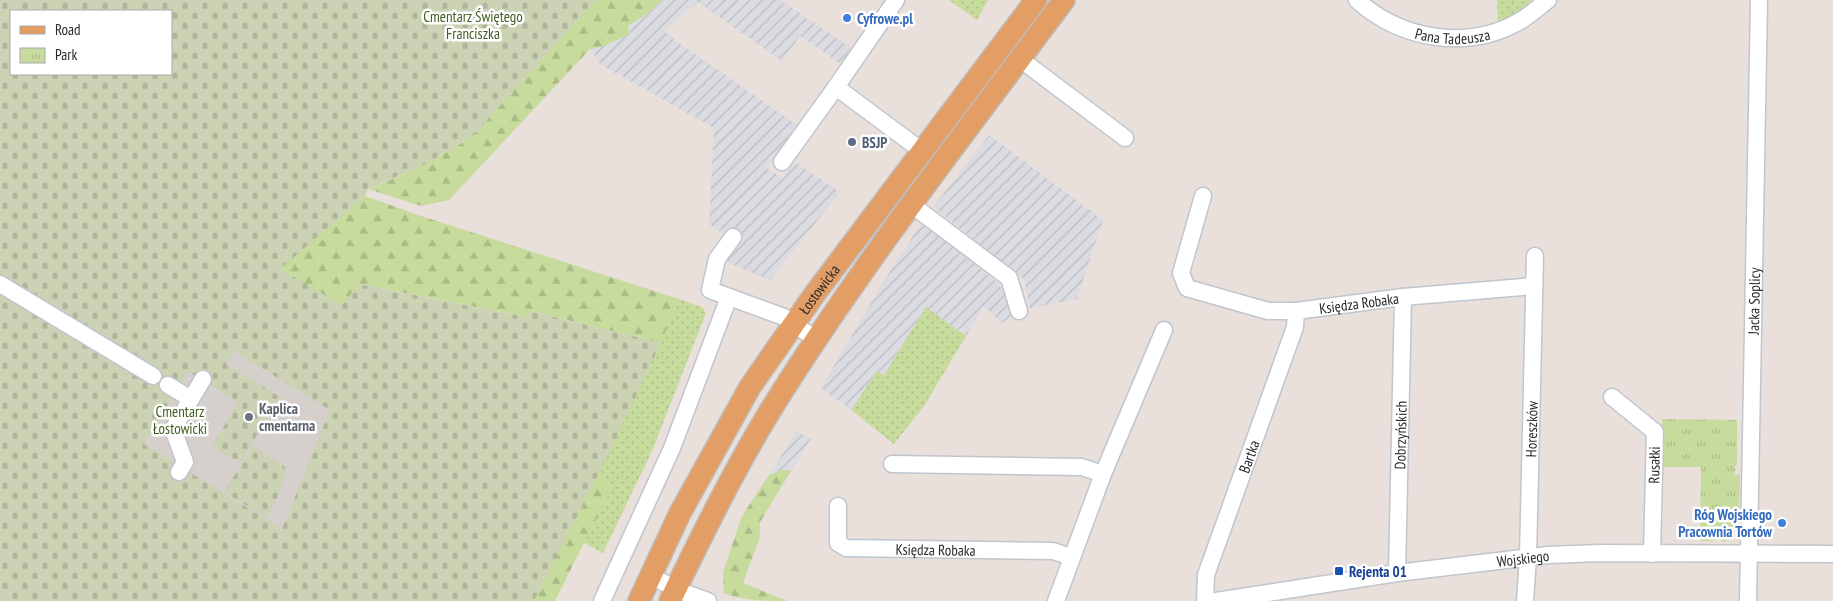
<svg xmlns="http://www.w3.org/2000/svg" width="1833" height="601" font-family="'PT Sans Narrow',sans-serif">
	<defs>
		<pattern id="industrial-furrows" width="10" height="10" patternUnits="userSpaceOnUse" patternTransform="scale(1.25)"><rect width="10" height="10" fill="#dbdbe2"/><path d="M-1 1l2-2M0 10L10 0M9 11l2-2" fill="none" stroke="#bcbcc2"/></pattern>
		<pattern id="grass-dots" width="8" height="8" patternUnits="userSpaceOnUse" patternTransform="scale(1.25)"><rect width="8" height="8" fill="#c6db9c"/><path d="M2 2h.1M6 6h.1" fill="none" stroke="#aabc86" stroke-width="1.8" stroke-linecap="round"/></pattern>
		<pattern id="forest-firs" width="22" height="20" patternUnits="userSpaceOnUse" patternTransform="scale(1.25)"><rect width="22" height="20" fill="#c6db9c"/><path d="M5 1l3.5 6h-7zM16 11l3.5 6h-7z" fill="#aabc86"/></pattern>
		<pattern id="cemetery-stones" width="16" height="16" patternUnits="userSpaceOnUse" patternTransform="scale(1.25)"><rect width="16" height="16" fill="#ccd2b4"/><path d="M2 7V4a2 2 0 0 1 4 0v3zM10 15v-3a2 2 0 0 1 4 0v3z" fill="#afb49b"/></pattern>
		<pattern id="park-tufts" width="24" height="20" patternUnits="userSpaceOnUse" patternTransform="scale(1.25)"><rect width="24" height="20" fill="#c6db9c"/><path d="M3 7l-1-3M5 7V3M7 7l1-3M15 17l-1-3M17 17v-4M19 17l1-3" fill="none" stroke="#aabc86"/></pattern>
	</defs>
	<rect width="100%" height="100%" fill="#e9dfdb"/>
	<g fill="url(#industrial-furrows)">
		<polygon points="662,0 780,0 851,48 840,63 800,36 782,61 698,2 664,30 676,41 797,125 767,168 783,178 795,162 840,192 770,280 723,261 737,242 709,224 714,128 601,65 590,49 601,47 630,33 627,26 651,11"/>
		<polygon points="989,135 1103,220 1077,299 1030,308 1024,279 933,207"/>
		<polygon points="920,225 927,227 998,283 1009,302 1010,311 1013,315 1002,323 984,306 966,336 926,308 883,376 877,371 851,410 821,388 884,281"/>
		<polygon points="797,431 811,439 791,471 782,470 769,475"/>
	</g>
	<g fill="url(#grass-dots)">
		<polygon points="949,0 988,0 977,20"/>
		<polygon points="1497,0 1532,0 1514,17 1498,23"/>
		<polygon points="679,299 702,307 706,313 652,451 603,553 584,543 611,489 600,468 661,343"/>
		<polygon points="926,307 966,336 924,406 894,444 851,410 877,371 884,375"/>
	</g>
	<g fill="url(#forest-firs)">
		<path d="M596,0H662L651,11L628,26L630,34L601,47L590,49L449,200L421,206L368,189C397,178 470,146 486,121Z"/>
		<polygon points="365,196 418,215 679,299 661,343 531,311 526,317 360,284 342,306 279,269"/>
		<polygon points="600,468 611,489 555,601 534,601"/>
		<path d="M782,470L791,471L760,522V537L743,583L787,601C764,601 745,601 724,593L723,572L742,516L769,475Z"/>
	</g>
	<path fill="url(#cemetery-stones)" fill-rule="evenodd" d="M0,0H596L486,121L477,133L451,149L425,164L368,189L365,196L280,269L342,305L359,284L525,317L530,311L661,343L608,455L534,601H0ZM11,11H171V74H11Z"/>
	<polygon fill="url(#park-tufts)" points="1662,419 1737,420 1737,465 1734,467 1736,470 1734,473 1736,476 1739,473 1740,475 1739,522 1735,531 1732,529 1731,532 1733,534 1725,542 1717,539 1713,541 1700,541 1701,467 1661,467"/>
	<path fill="#d6d0cd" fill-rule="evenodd" d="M234,351L330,410L282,529L144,444L188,372L238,402L212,447L240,463L280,397L226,364ZM253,446L283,465L286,469V475L279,494L268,515H262L224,492Z"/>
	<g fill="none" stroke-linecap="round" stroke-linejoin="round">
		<g stroke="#bfc6ce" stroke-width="19">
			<g id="minor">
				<path id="s1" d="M1357,0C1401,40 1468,51 1520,21C1530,15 1539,7 1548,0"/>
				<polyline points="1020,59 1125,138"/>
				<polyline points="836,87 922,151"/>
				<polyline points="782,162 836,87 896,0"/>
				<path id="s2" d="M1203,196L1181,273L1187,288L1268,311H1296L1403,297L1534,286"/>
				<polyline points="912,205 1009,278 1019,311"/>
				<polyline points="733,237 717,259 710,290 784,317 817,340"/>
				<polyline points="0,284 153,376"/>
				<polyline points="168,385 191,399"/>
				<polyline points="1612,397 1655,432 1652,554"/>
				<polyline points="892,464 1082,467 1103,474"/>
				<polyline points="179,472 185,462 173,429 203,379"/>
				<path id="s3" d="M838,506V543L846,548L1053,551L1071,557"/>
				<path id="s4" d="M1397,573L1403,297"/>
				<polyline points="650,576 683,592 708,601"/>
				<polyline points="602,601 672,448 729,297"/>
				<polyline points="1056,601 1103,474 1164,330"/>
				<path id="s5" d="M1205,601L1206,575L1295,327L1296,311"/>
				<path id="s6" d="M1216,601L1397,573L1548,555L1600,553L1833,554"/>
				<path id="s7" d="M1525,601L1528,557L1535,256"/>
				<path id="s8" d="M1748,601L1759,0"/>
			</g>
		</g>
		<g stroke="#bebebe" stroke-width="24">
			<g id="major">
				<path id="s9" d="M639,601L680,513L750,387L814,295L1036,0"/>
				<path d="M670,601C701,537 733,472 770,411C859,268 963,135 1064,0"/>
			</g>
		</g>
		<use href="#minor" stroke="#fff" stroke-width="16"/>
		<use href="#major" stroke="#e39e66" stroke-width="21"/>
	</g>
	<g fill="#3f7fe0" stroke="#fff" stroke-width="2">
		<circle cx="847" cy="18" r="5"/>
		<circle cx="1782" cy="523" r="5"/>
	</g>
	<circle fill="#5c6f8a" stroke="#fff" stroke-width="2" cx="852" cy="142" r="5"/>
	<circle fill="#6b7280" stroke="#fff" stroke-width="2" cx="249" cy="417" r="5"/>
	<rect fill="#1a4fb4" stroke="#fff" stroke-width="2" x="1334" y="566" width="10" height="10" rx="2.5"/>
	<g text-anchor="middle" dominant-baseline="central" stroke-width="5" stroke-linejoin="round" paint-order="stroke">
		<g font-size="15" fill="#405e20" stroke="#fff">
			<text x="473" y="16">Cmentarz Świętego<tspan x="473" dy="17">Franciszka</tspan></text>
			<text x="180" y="411">Cmentarz<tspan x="180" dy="17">Łostowicki</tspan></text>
		</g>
		<g font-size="15" font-weight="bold" fill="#366cbe" stroke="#fff" text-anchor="start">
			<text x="857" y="18">Cyfrowe.pl</text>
			<text x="1772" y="514" text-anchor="end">Róg Wojskiego<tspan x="1772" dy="17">Pracownia Tortów</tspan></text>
		</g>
		<g font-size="15" fill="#282828" stroke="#fff">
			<text stroke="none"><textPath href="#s1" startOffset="105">Pana Tadeusza</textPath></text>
			<text stroke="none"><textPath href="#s9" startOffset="361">Łostowicka</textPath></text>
			<text stroke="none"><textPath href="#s8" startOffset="300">Jacka Soplicy</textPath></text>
			<text stroke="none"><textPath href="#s2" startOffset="272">Księdza Robaka</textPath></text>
			<text stroke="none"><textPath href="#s7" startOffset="172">Horeszków</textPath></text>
			<text stroke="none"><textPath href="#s4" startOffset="138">Dobrzyńskich</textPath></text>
			<text stroke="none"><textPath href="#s5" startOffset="152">Bartka</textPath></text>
			<text transform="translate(1654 465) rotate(-89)">Rusałki</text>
			<text stroke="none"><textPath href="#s3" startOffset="136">Księdza Robaka</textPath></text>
			<text stroke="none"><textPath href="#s6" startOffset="310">Wojskiego</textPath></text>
		</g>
		<g font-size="15" font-weight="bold" fill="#4e5e75" stroke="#fff" text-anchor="start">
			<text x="862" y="142">BSJP</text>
		</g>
		<g font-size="15" font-weight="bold" fill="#5b616d" stroke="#fff" text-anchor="start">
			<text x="259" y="408">Kaplica<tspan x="259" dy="17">cmentarna</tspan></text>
		</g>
		<g font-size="15" font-weight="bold" fill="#164399" stroke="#fff" text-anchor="start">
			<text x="1349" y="571">Rejenta 01</text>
		</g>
	</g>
	<rect x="10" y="10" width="162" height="65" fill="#ffffff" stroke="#a9a9a9"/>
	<rect x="20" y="26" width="25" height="8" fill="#e39e66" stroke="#a9a9a9"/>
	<text x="55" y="35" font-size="15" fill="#282828">Road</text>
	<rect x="20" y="48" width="25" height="15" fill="url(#park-tufts)" stroke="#a9a9a9"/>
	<text x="55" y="60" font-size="15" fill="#282828">Park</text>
</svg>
